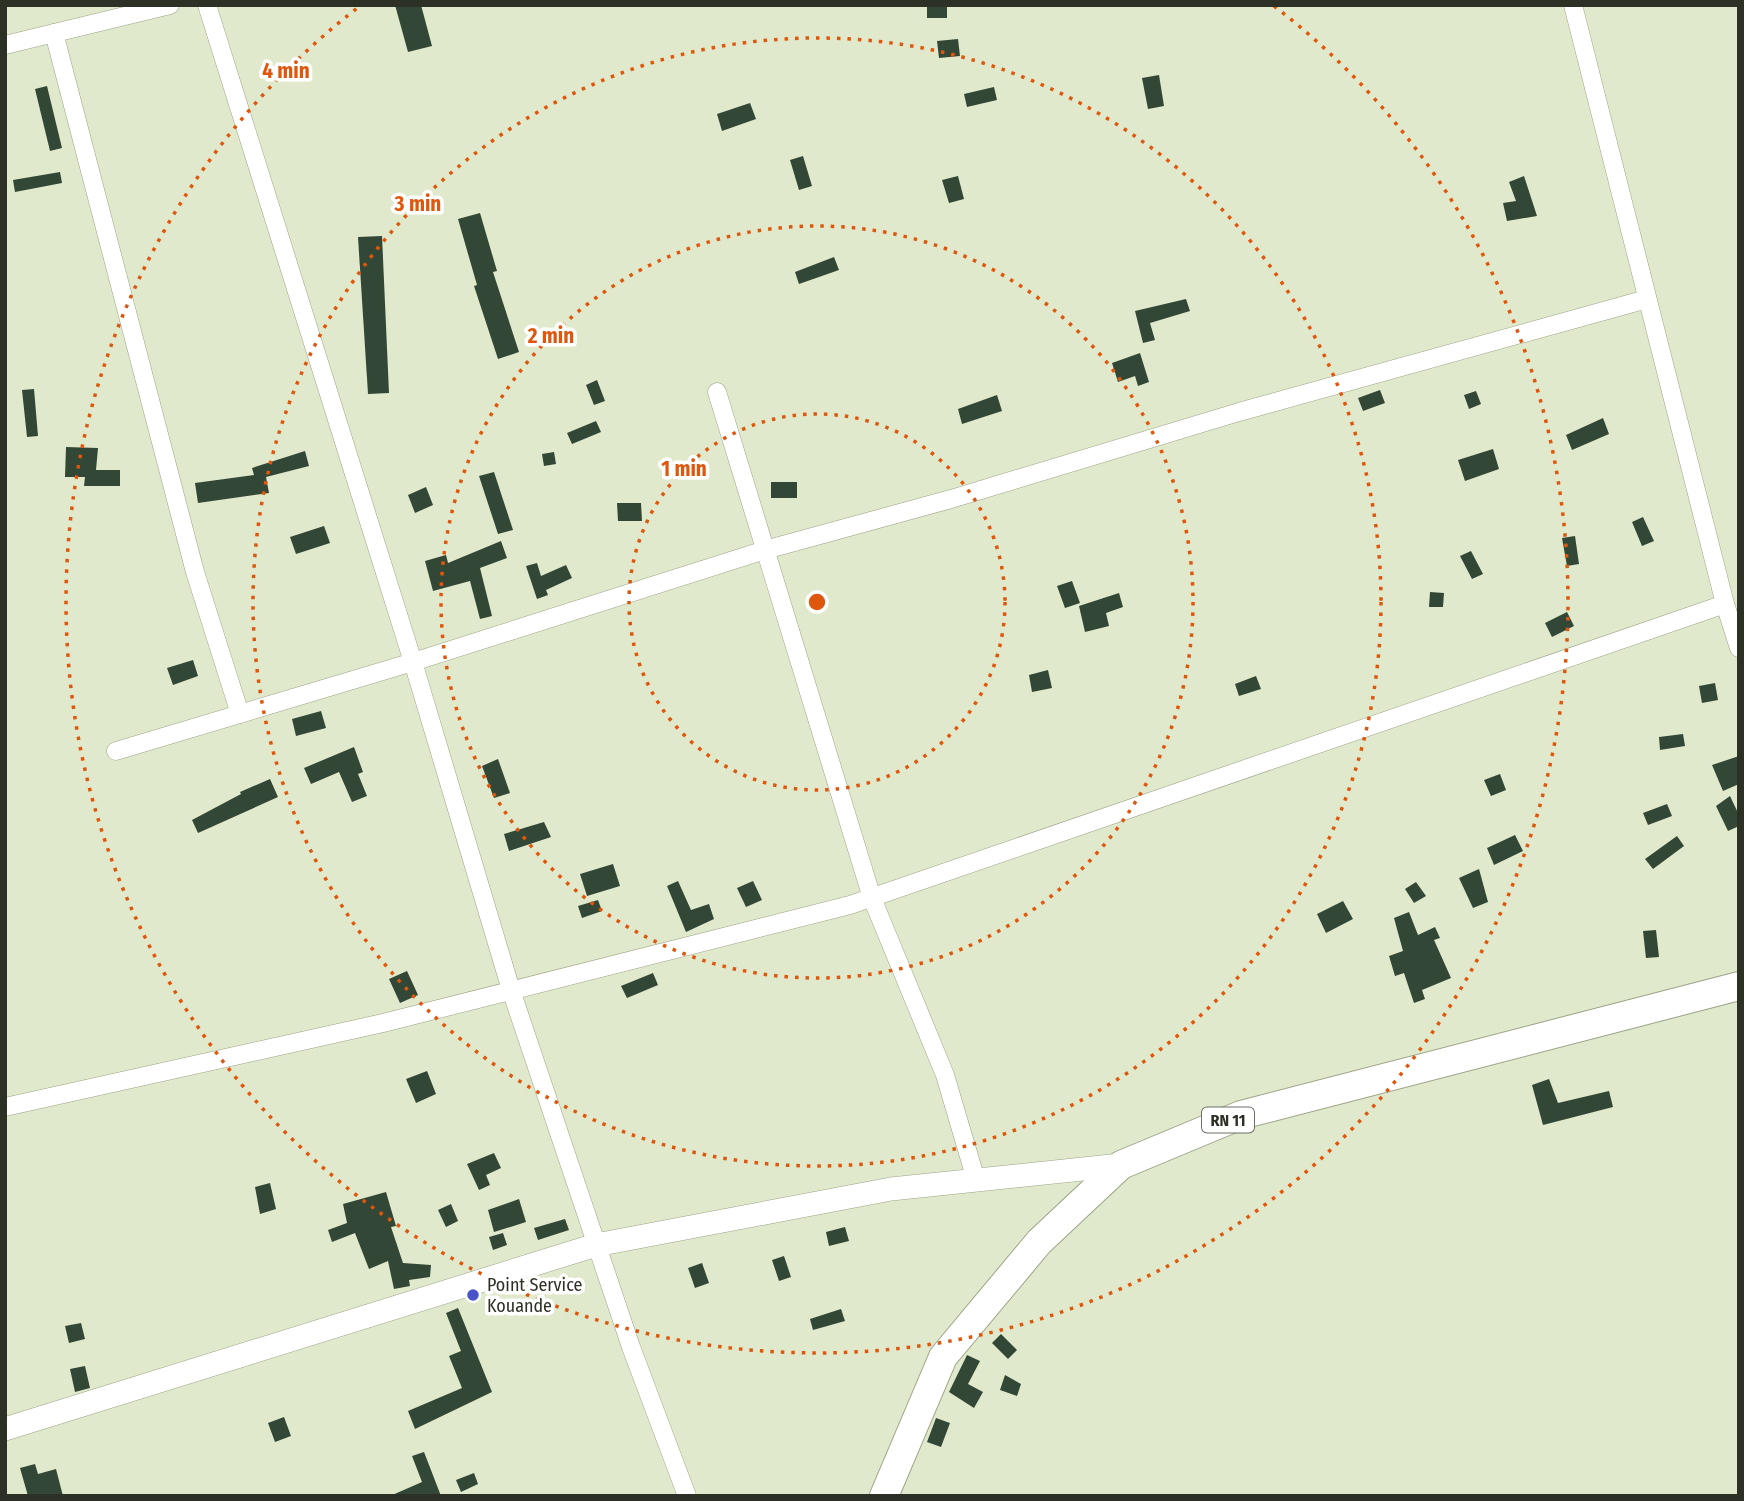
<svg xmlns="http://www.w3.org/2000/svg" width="1744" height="1501" viewBox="0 0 1744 1501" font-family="'Fira Sans Condensed',sans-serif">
<rect width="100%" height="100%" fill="#e1e9cc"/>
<g fill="#324736">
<polygon points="395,5 421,5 432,46 408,52"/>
<rect x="927" y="5" width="20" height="13"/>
<polygon points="958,39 960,56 939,58 937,41"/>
<polygon points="1159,75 1164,106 1148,109 1142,78"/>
<polygon points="47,86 62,148 50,151 35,89"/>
<polygon points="994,87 997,100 967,107 964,94"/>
<polygon points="750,103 756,119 722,131 717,114"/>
<polygon points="803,156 812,186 799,190 790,160"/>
<polygon points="60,172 62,183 15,192 13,180"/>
<polygon points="958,176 964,199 949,203 942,180"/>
<polygon points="1524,176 1537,216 1507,221 1503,203 1516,201 1509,182"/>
<polygon points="480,213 497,271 493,272 519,352 498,359 474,286 477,285 458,219"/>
<polygon points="382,236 389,393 368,394 358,237"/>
<polygon points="834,257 839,270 799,284 795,272"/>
<polygon points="1186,299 1190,311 1150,323 1155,340 1143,343 1135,311"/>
<polygon points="1140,353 1149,382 1138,386 1135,376 1118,382 1112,363"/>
<polygon points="597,380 605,401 594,405 586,385"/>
<polygon points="34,389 38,436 27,437 22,390"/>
<polygon points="1380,390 1385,403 1363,411 1358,398"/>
<polygon points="1476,391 1481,404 1469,409 1464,395"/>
<polygon points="997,395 1002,411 962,424 958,409"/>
<polygon points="1603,418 1609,434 1572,450 1566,435"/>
<polygon points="596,421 601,432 572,444 567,433"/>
<polygon points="66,447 98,448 96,470 120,470 120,486 84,486 85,477 65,477"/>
<polygon points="1493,449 1499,469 1465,481 1458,460"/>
<polygon points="305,451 309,466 266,477 269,493 198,503 195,483 254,475 252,468"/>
<polygon points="554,452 556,464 544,466 542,454"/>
<polygon points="494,472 513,530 498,534 479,476"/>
<rect x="771" y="482" width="26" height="16"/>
<polygon points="426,487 433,505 415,513 408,495"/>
<polygon points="617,503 641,503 642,521 618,521"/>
<polygon points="1643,517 1654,541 1642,546 1632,522"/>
<polygon points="324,526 330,543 296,554 290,537"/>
<polygon points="1575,536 1579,564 1567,566 1562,538"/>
<polygon points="501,541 507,558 480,568 492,616 480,619 470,581 433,591 425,561 446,555 448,563"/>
<polygon points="1471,551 1483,574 1472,579 1460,556"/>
<polygon points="537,563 541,576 566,565 572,578 546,590 548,595 537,599 526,566"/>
<polygon points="1072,581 1080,603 1065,608 1057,586"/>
<polygon points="1430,592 1444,593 1443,607 1429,607"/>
<polygon points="1119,593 1123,607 1106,613 1109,626 1085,632 1079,606"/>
<polygon points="1567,612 1574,626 1552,637 1545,623"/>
<polygon points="193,660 198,676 173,685 167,668"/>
<polygon points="1048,670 1052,688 1032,692 1029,675"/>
<polygon points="1256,676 1261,689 1239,696 1235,684"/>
<polygon points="1715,683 1718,700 1702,703 1699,686"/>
<polygon points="321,711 326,728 296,736 292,719"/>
<polygon points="1683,734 1685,746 1660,750 1659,737"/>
<polygon points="354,747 363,772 358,774 367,796 352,802 339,772 311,784 304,768"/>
<polygon points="1739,756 1739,784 1723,791 1712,765"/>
<polygon points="498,759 510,793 494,798 482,766"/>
<polygon points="1500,774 1506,790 1491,796 1484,780"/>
<polygon points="270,779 278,797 198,833 192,820 241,794 240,792"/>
<polygon points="1730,796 1739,815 1739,826 1728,831 1716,806"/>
<polygon points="1667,804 1672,816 1648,825 1643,813"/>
<polygon points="544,822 551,837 509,851 504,834"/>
<polygon points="1515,835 1523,851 1494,865 1487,848"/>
<polygon points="1677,836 1684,846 1653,869 1645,859"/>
<polygon points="613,864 620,886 587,896 580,874"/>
<polygon points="1479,869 1488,902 1473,908 1459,878"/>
<polygon points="678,881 691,910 709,904 714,919 686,932 667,886"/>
<polygon points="753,881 762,900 746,907 737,888"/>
<polygon points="1416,882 1426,896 1414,903 1405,889"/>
<polygon points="598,900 602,911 582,918 578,906"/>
<polygon points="1343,901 1353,919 1326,933 1317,914"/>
<polygon points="1409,912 1418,935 1435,927 1440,938 1434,940 1451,978 1422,990 1425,999 1414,1003 1404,973 1395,976 1389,956 1403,951 1394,918"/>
<polygon points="1656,930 1659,957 1646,958 1643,931"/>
<polygon points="407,971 418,995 400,1003 389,979"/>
<polygon points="653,973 658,985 627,998 621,986"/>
<polygon points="427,1071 436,1094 416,1103 406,1079"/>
<polygon points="1549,1079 1558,1103 1609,1091 1613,1107 1543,1125 1532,1085"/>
<polygon points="494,1153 501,1168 486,1175 490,1185 479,1190 467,1164"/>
<polygon points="270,1183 276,1209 260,1214 255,1187"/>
<polygon points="386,1192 396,1226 391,1227 403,1263 431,1265 430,1277 409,1280 410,1286 394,1289 388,1261 369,1269 355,1233 332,1242 328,1230 347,1223 343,1204"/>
<polygon points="519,1199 526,1222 494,1232 488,1210"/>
<polygon points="451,1204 458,1221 446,1227 438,1210"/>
<polygon points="565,1219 569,1230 538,1240 534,1228"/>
<polygon points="845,1227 849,1241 829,1246 826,1232"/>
<polygon points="503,1233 507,1245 493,1250 489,1237"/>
<polygon points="784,1256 791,1277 779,1281 772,1260"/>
<polygon points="702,1263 709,1283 695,1288 688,1268"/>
<polygon points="458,1308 492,1392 415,1429 408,1411 462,1388 449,1356 461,1351 446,1313"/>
<polygon points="841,1309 845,1321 813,1330 810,1319"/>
<polygon points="81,1323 85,1339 69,1343 65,1326"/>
<polygon points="1001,1334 1017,1350 1008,1359 992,1343"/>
<polygon points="967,1355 980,1361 968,1384 983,1392 974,1408 949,1392"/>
<polygon points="85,1366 90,1388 75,1392 70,1369"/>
<polygon points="1005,1375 1021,1384 1017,1396 1000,1390"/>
<polygon points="284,1417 291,1436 275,1442 268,1423"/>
<polygon points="936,1418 950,1423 941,1447 927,1442"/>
<polygon points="424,1452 441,1496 390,1496 422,1482 412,1456"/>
<polygon points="35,1464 38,1474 56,1469 63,1496 28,1496 20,1468"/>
<polygon points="474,1473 478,1484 461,1492 456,1480"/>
</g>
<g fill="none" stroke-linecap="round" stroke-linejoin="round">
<g stroke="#9ca387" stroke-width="19">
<g id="minor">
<polyline points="207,5 413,662 511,990 631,1347 687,1496"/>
<polyline points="1573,5 1725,604 1739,648"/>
<polyline points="54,33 195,572 240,714"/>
<polyline points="5,45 170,5"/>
<polyline points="717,392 872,898 945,1075 976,1180"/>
<polyline points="116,751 413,662 765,550 951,499 1239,412 1647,299"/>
<polyline points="5,1107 383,1023 850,905 1725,604"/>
</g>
</g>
<g stroke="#9ca387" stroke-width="24">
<polyline id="tertiary" points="5,1429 596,1245 891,1189 1121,1165"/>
</g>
<g stroke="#9ca387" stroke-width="30">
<polyline id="primary" points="884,1496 943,1357 1039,1242 1121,1165 1241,1115 1739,986"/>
</g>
<use href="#minor" stroke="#fff" stroke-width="18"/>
<use href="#tertiary" stroke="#fff" stroke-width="23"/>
<use href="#primary" stroke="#fff" stroke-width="28"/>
</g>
<g fill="none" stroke="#df570d" stroke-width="3.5" stroke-dasharray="3.5 7">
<circle cx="817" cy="602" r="188"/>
<circle cx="817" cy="602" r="376"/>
<circle cx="817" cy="602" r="564"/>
<path d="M1274 6A751 751 0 1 1 360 6"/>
</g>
<circle fill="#4954c9" stroke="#fff" stroke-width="2.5" cx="473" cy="1295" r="7"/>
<g text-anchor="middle" stroke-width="7" stroke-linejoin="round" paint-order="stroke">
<rect fill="#fff" stroke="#6c6e66" stroke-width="2" x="1202" y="1107.5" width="52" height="25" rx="5"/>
<g font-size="16" font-weight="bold" fill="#2d3025">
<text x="1228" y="1126">RN 11</text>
</g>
<g font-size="18" fill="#2d3025" stroke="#fff" text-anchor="start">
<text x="487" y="1291">Point Service<tspan x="487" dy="21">Kouande</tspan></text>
</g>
</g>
<circle cx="817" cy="602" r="10" fill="#df570d" stroke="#fff" stroke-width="3.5"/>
<g font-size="21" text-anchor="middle" font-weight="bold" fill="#df570d" stroke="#fff" stroke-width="7" stroke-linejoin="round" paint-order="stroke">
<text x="286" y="78">4 min</text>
<text x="418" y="211">3 min</text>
<text x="551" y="343">2 min</text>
<text x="684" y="476">1 min</text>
</g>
<rect width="1744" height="1501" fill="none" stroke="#2d3025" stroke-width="14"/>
</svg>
